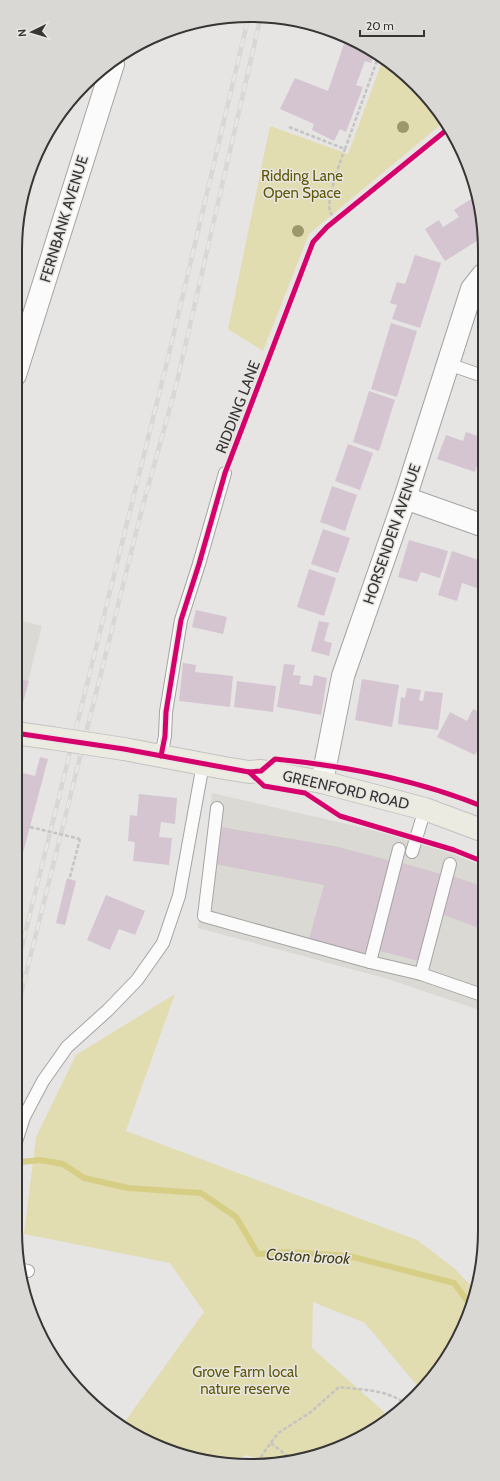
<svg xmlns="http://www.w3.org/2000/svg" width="500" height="1481" viewBox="0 0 500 1481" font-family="Cabin,sans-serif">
<rect width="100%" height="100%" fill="#e6e5e4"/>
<g fill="#dbd9d3">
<polygon points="15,619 42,626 20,713 15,712"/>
<polygon points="212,793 421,841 484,866 485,1012 388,979 198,928"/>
</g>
<g fill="#e2dcb1">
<polygon points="383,59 427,95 444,122 309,234 263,351 228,329 270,126 348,154"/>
<polygon points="175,994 126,1131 417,1240 454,1268 477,1292 445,1362 419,1388 365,1323 313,1302 312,1348 390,1417 381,1426 311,1458 265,1461 245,1455 231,1463 220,1464 146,1442 123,1424 204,1312 170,1263 24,1234 36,1137 76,1055"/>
</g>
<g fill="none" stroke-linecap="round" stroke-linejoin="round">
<polyline stroke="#d7ce86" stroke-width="6" points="21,1162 40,1160 63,1164 84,1178 128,1188 201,1193 236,1217 258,1254 288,1252 349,1256 454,1283 471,1306"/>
</g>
<g fill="#d4c5d1">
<polygon points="325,29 340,35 340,36 325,32"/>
<polygon points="346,38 368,47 375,52 371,63 365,61 356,85 363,87 346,132 340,129 334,141 312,130 314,124 280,109 295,78 328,91"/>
<polygon points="471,199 483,219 483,237 445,261 425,229 439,220 443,227 459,217 454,210"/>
<polygon points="415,255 441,263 420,328 392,319 397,305 390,303 397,282 405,284"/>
<polygon points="391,323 417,331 397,397 371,389"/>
<polygon points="369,391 395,400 379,451 353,442"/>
<polygon points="466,432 483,438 483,446 475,472 437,459 446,435 463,441"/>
<polygon points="348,444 373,453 360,490 335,481"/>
<polygon points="483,460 484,480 477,478"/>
<polygon points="332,486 357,495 345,531 320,522"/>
<polygon points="323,529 350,538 338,573 311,564"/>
<polygon points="409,540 448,551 440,578 421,572 417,582 398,577"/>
<polygon points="452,551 484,562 484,583 482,590 462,583 457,601 438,595"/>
<polygon points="309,569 336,578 324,616 297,607"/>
<polygon points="196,610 227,617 223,634 192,627"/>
<polygon points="319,621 329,623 324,641 332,643 329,656 311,651"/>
<polygon points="183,663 196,665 195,672 233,676 230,707 179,701"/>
<polygon points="284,664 295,665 293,675 301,676 299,684 312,686 314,675 327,678 321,715 277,707"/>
<polygon points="15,678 29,681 20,713 15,712"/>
<polygon points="362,679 399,685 392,727 355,720"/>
<polygon points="237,681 276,686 273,712 234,707"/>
<polygon points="407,688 421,690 419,700 421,701 423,701 425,691 443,693 438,730 398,724 401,697 405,698"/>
<polygon points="473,709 484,714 484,736 475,755 437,737 450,712 467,721"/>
<polygon points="484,743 484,758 478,755"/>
<polygon points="40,757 48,759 15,883 15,771 35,776"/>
<polygon points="139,794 177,798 175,824 161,822 159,837 172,838 169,865 133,861 135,842 128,841 130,815 137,816"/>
<polygon points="221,827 334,846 392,861 367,955 309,939 324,885 215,864"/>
<polygon points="399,862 441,874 418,961 376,950"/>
<polygon points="450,875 484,887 484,930 441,914"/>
<polygon points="67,878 76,881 65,925 56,923"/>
<polygon points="106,895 145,911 135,935 119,929 110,950 87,940"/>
</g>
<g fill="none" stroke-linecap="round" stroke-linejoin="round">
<g stroke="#a4a4a3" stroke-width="14">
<g id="service">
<polyline points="448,364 483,376"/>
<polyline points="161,756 165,736 166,712 181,620 199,564 225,473"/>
<polyline points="217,808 204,916 370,962 421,974 485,996"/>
<polyline points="412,852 425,809"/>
<polyline points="370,962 399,849"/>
<polyline points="421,974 450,864"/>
<polyline points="15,1145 24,1117 43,1081 67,1047 108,1010 137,980 163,943 179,896 203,764"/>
<polyline points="23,1270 28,1271"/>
</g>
</g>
<g stroke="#a4a4a3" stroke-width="24">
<g id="minor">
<polyline points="15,375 113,64"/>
<polyline points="405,498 484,526"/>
<polyline points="322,782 343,676 405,498 472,289 483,275"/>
</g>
</g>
<g stroke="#c3c2c2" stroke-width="24">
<g id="primary">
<polyline points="15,733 51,738"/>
<polyline points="124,749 224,768 249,772 261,771 322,782 425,809 484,831"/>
</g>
</g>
<g stroke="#c5c4c4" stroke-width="2.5" stroke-dasharray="4 2" stroke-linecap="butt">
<polyline points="289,127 345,149 379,55"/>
<path d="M336 220C334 218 331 214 330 212 326 201 340 161 345 149"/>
<polyline points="70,877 80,839"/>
<polyline points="271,1443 291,1459"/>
<path d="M257 1462 278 1433 311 1412 339 1387C361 1390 386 1389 404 1403"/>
</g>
<use href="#service" stroke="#fbfbfb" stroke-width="12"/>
<use href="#minor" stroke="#fbfbfb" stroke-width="22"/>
<use href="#primary" stroke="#ecebe1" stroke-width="22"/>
<g stroke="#d8d7d6" stroke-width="4.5">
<g id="rail">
<polyline points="15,974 168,358 248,19"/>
<polyline points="15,1018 142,509 176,386 260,20"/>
</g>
</g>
<use href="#rail" stroke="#e7e6e3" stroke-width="3" stroke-dasharray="9" stroke-linecap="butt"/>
<g stroke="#c3c2c2" stroke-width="24" stroke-linecap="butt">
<polyline id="primary-bridge" points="51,738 124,749"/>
</g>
<polyline stroke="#c5c4c4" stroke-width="2.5" stroke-dasharray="4 2" stroke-linecap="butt" points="30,827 80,839"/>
<use href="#primary-bridge" stroke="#ecebe1" stroke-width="22"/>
<g stroke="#e7e6e3" stroke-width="8">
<g id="cycleway">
<path d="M15 733 124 749 249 772 261 771 275 759C347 766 418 780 484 807"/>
<polyline points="161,756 165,736 166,712 181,620 199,564 225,473 313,242 327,227 449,128"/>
<polyline points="249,772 264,786 305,793 340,816 454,850 484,862"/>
</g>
</g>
<use href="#cycleway" stroke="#d6006c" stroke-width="5"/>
</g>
<g fill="#9d986b">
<circle cx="403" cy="127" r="6"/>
<circle cx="298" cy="231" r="6"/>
</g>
<g text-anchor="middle" stroke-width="3" stroke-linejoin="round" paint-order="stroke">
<g font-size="15" fill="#615908" stroke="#e7e6e3">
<text x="302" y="181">Ridding Lane<tspan x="302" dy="17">Open Space</tspan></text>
<text x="245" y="1377">Grove Farm local<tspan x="245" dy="17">nature reserve</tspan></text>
</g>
<g font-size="15" fill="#373635" stroke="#e7e6e3">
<text transform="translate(64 219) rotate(-73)" y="5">FERNBANK AVENUE</text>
<text transform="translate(238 407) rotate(-69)" y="5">RIDDING LANE</text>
<text transform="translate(392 534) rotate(-71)" y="5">HORSENDEN AVENUE</text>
<text transform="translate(346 790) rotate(13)" y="5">GREENFORD ROAD</text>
</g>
<g font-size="16" font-style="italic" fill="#443f14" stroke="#e7e6e3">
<text transform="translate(308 1256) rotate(3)" y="6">Coston brook</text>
</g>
</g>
<path d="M0 0H500V1481H0ZM250 22H250A228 228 0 0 1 478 250V1231A228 228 0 0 1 250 1459H250A228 228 0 0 1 22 1231V250A228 228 0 0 1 250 22Z" fill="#d9d8d5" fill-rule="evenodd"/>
<path fill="none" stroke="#373635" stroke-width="2" d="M250 22H250A228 228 0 0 1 478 250V1231A228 228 0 0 1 250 1459H250A228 228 0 0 1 22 1231V250A228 228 0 0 1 250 22Z"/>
<g transform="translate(32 32) rotate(265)" stroke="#e7e6e3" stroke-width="3" paint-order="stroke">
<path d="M0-3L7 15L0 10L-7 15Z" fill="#373635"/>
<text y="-6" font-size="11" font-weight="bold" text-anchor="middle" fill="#373635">N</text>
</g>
<path d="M360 30v6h64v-6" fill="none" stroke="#373635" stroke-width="2"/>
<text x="366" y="30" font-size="12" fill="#373635" stroke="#e7e6e3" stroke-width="3" paint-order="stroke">20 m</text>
</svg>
